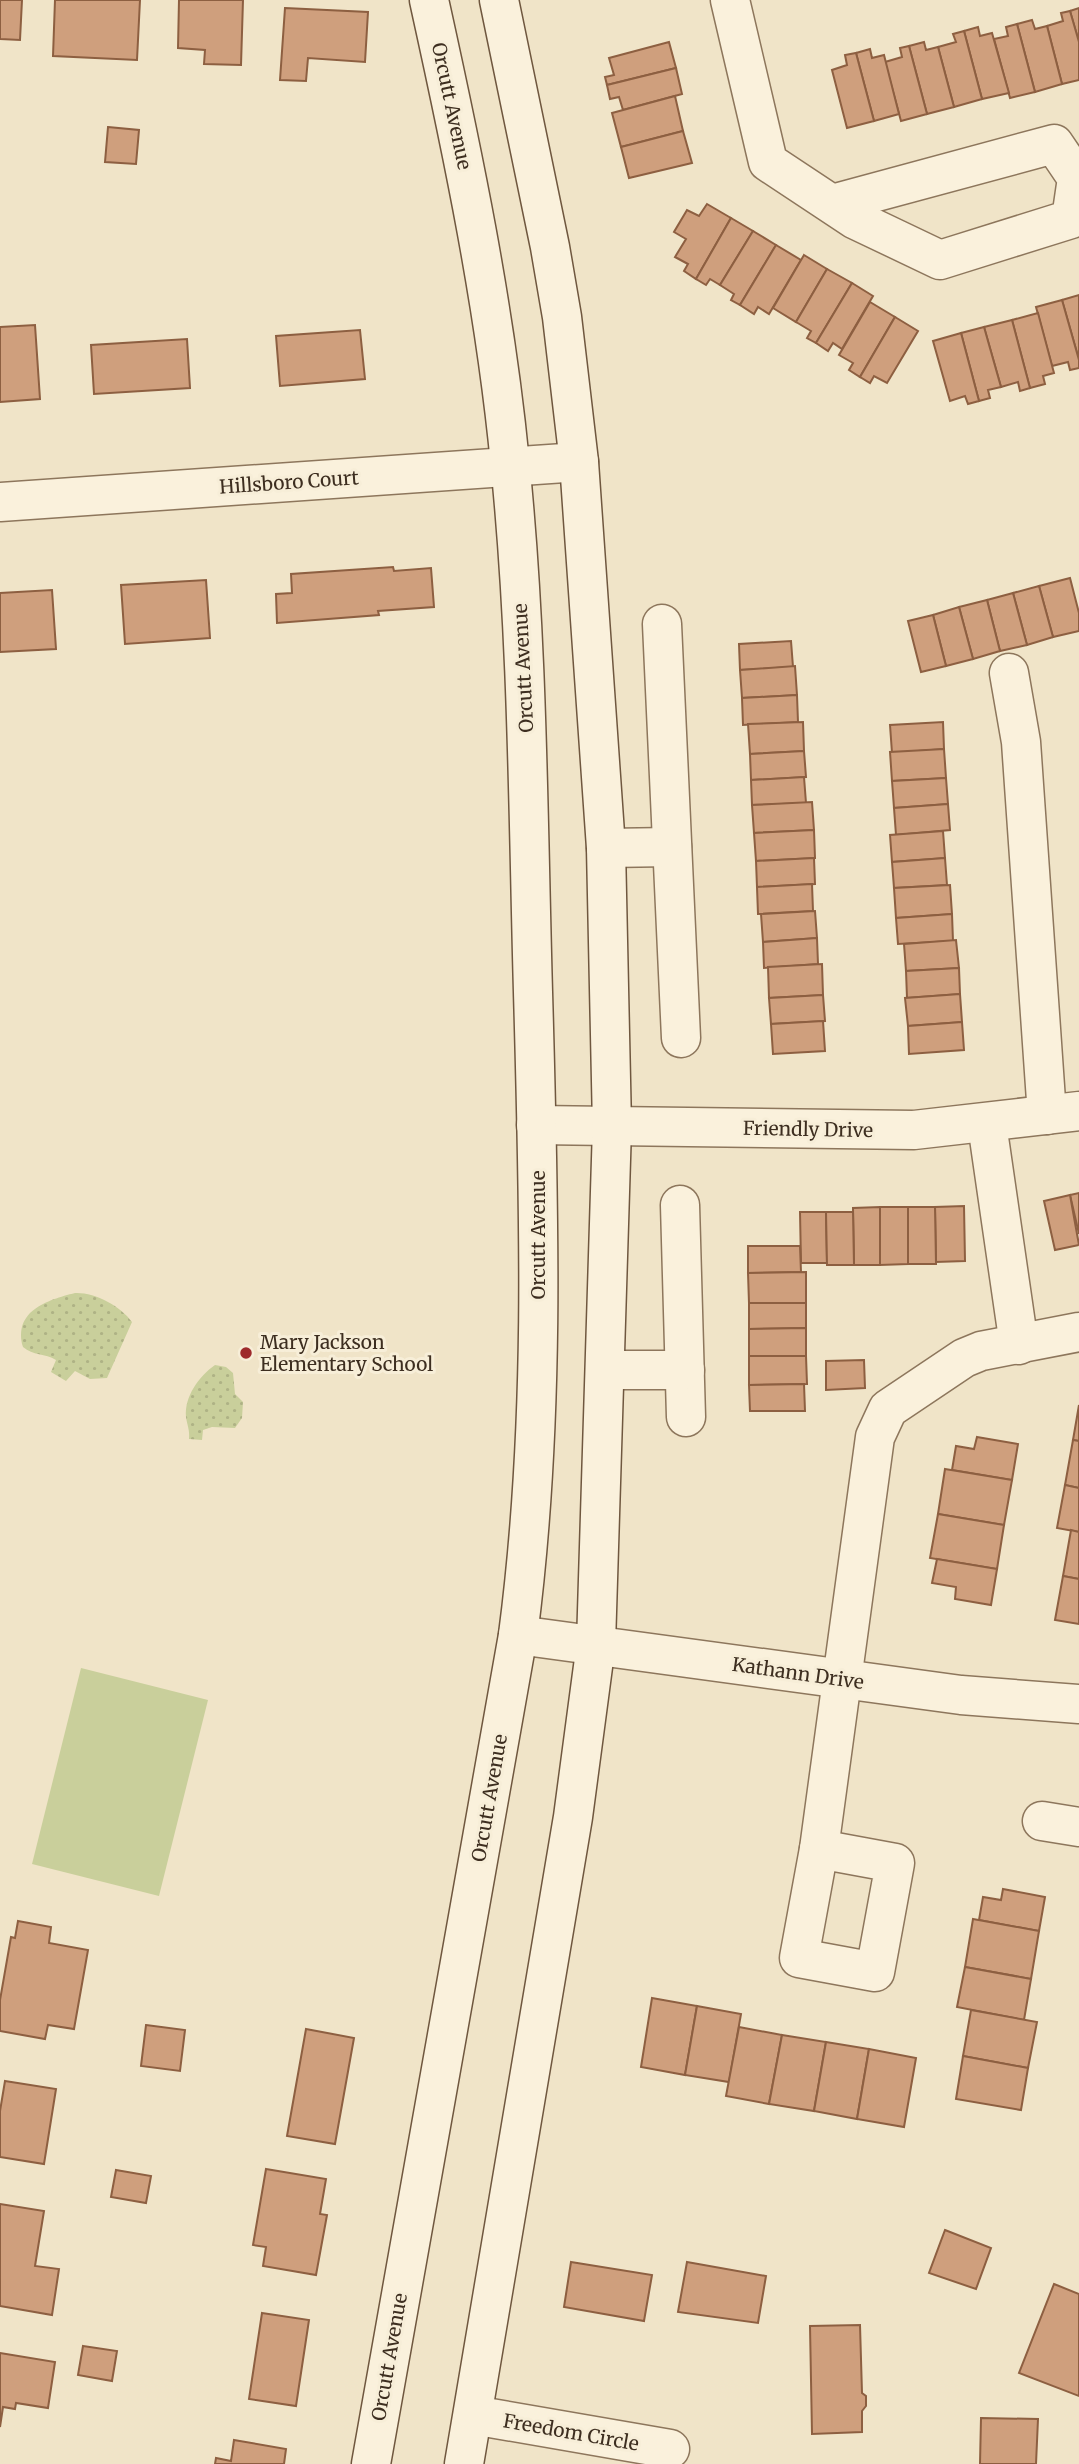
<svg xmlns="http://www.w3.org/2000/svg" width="1079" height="2464" viewBox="0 0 1079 2464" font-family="Merriweather,serif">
<defs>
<pattern id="park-dots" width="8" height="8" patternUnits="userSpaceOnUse" patternTransform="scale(1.75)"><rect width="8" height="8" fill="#c9cf9b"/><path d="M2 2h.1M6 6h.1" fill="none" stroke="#aeb285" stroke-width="1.8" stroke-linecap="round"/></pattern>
</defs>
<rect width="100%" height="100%" fill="#f0e4c8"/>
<polygon fill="#c9cf9b" points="81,1668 208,1700 159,1896 32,1864"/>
<g fill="url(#park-dots)">
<path d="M75 1293C94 1292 121 1306 132 1322L107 1378 90 1379 75 1371 66 1381 51 1372 56 1360C45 1353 33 1356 23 1347 13 1311 47 1300 75 1293Z"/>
<path d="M215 1365 226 1367 233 1373 235 1394 243 1402 242 1418 235 1428 212 1427 203 1430 202 1440 189 1439C190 1430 187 1425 186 1417 184 1397 199 1376 215 1365Z"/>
</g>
<g fill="#cf9f7d" stroke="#8d5f41" stroke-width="2">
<polygon points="0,0 22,0 20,40 0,39"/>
<polygon points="55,0 140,0 137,60 53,56"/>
<polygon points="179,0 243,0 241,65 204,64 205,50 178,48"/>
<polygon points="285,8 368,12 365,62 308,58 306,81 280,80"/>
<polygon points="1079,8 1079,42 1070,11"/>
<polygon points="1070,11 1079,42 1079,80 1062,84 1047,26 1063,21 1061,13"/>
<polygon points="1032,20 1035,29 1047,26 1062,84 1035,92 1017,24"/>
<polygon points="1017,24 1035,92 1010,98 994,39 1008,36 1006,27"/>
<polygon points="978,27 980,36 992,33 1009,93 982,99 964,31"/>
<polygon points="964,31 982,99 954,107 938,47 956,42 953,34"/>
<polygon points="669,42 676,68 607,85 605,77 614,75 609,58"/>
<polygon points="924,42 926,50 938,47 954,107 927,114 909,46"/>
<polygon points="909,46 927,114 901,121 885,62 902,57 900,48"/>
<polygon points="870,49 872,58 884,55 899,114 874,121 856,53"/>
<polygon points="856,53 874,121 847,128 832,70 847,65 845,55"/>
<polygon points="676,68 682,94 623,110 619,97 610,99 607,85"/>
<polygon points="675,96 683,131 621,147 612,113"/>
<polygon points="108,127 139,130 136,164 105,162"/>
<polygon points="683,131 692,163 629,178 621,147"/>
<polygon points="707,204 731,218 696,279 684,271 688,264 675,257 686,239 674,232 687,210 699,216"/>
<polygon points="731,218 753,231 720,285 710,279 706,285 696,279"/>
<polygon points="753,231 776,245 740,305 731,300 734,294 720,285"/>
<polygon points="776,245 801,260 769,314 758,307 754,314 740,305"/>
<polygon points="804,255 827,269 796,322 773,308"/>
<polygon points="827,269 852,283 816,343 807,338 811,331 796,322"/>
<polygon points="852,283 873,296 842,349 833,343 828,351 816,343"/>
<polygon points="1079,295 1079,360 1062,300"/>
<polygon points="1062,300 1079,360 1079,368 1070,370 1068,362 1052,366 1036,307"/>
<polygon points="870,302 895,317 860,377 849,370 853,363 839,355"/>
<polygon points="1038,313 1054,373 1043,376 1045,384 1030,388 1012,320"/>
<polygon points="895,317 918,331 887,383 874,376 870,383 860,377"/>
<polygon points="1012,320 1030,388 1020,391 1018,382 1001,387 984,327"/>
<polygon points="35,325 40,399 0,402 0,327"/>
<polygon points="984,327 1001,387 988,390 990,398 979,401 961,333"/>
<polygon points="360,330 365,379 280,386 276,336"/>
<polygon points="961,333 979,401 968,404 965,396 950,401 933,341"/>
<polygon points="187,339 190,388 94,394 91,345"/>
<polygon points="393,567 394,571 431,568 434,607 378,611 379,615 277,623 276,594 292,593 291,574"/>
<polygon points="1070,578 1079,613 1079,631 1053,637 1039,586"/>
<polygon points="206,580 210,638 125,644 121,585"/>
<polygon points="1039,586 1053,637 1027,645 1013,593"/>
<polygon points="52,590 56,649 0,652 0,593"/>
<polygon points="1013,593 1027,645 1000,651 987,600"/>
<polygon points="987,600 1000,651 973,659 959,607"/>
<polygon points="959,607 973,659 946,666 933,615"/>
<polygon points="933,615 946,666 921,672 908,621"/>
<polygon points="791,641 793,667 740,670 739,644"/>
<polygon points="795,666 797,695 742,698 740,670"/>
<polygon points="797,695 798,722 743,725 742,698"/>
<polygon points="803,722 804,751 750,754 748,724"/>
<polygon points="943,722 944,749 892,753 890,725"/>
<polygon points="944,749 946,778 892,781 890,752"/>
<polygon points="804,751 806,777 751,780 750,754"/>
<polygon points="804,777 806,803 752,805 751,780"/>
<polygon points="946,778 948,804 894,808 892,781"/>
<polygon points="812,802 814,830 754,833 752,805"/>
<polygon points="948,804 950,830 896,835 894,808"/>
<polygon points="814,830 815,858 756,861 754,833"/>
<polygon points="943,831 945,858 892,862 890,835"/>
<polygon points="814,858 815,884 757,887 756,861"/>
<polygon points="945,858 947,885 894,888 892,862"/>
<polygon points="812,884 813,911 758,914 757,887"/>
<polygon points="950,885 952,914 896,918 894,888"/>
<polygon points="815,911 817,938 763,942 761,914"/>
<polygon points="952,914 953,941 898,944 896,918"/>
<polygon points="817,938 818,964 764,968 763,942"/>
<polygon points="956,940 959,968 906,971 904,944"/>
<polygon points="822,964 823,995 769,998 768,967"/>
<polygon points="959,968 960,994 907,998 906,971"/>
<polygon points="960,994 962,1022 908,1026 905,998"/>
<polygon points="823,995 825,1021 771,1024 769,998"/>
<polygon points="823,1021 825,1051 773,1054 771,1024"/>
<polygon points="962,1022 964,1050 909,1054 908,1026"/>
<polygon points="1079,1193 1079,1234 1070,1195"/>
<polygon points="1070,1195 1079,1245 1055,1250 1044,1201"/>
<polygon points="964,1206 965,1261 936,1262 935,1207"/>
<polygon points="880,1207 880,1265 854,1265 853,1208"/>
<polygon points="880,1207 908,1207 908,1264 880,1265"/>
<polygon points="908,1207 935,1207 936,1264 908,1264"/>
<polygon points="800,1212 826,1212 827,1263 801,1263"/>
<polygon points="826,1212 853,1212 854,1265 827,1265"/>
<polygon points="748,1246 800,1246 801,1272 748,1273"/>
<polygon points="806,1272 806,1303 749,1303 748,1273"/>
<polygon points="749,1303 806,1303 806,1328 749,1329"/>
<polygon points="806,1328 806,1356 749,1356 749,1329"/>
<polygon points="749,1356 806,1356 807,1384 749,1385"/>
<polygon points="864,1360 865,1388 826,1390 826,1361"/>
<polygon points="804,1384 805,1411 750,1411 749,1385"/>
<polygon points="1079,1405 1079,1441 1073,1440"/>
<polygon points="977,1437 1018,1444 1012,1480 952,1470 956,1446 974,1449"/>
<polygon points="1073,1440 1079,1441 1079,1488 1065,1485"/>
<polygon points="945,1469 1012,1480 1004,1525 938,1514"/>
<polygon points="1065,1485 1079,1488 1079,1532 1057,1528"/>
<polygon points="938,1514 1004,1525 997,1569 930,1558"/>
<polygon points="1071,1530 1079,1532 1079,1579 1063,1576"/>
<polygon points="937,1559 997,1569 991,1605 955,1599 956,1587 932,1583"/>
<polygon points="1063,1576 1079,1579 1079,1624 1055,1620"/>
<polygon points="1003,1889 1045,1897 1039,1931 979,1920 983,1897 1001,1900"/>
<polygon points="973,1919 1039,1931 1031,1979 965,1967"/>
<polygon points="18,1921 51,1927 49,1943 88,1950 74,2029 48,2025 45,2039 0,2031 0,2000 11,1937 15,1938"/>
<polygon points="965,1967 1031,1979 1024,2020 957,2007"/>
<polygon points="652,1998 697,2006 685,2075 641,2067"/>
<polygon points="697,2006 741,2014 729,2082 685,2075"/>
<polygon points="971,2010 1037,2022 1028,2068 963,2056"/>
<polygon points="146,2025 185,2030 180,2071 141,2066"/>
<polygon points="739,2027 782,2035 769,2104 726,2096"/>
<polygon points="306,2029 354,2038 335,2144 287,2136"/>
<polygon points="782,2035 826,2042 814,2111 769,2104"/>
<polygon points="826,2042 869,2049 857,2119 814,2111"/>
<polygon points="869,2049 916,2058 904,2127 857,2119"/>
<polygon points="963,2056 1028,2068 1021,2110 956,2099"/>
<polygon points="5,2081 56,2089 44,2164 0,2157 0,2111"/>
<polygon points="266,2169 326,2179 320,2214 327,2215 316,2275 263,2266 266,2247 253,2245"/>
<polygon points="116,2170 151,2176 146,2203 111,2197"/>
<polygon points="0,2204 44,2211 35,2266 59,2269 52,2315 0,2306"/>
<polygon points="945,2230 991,2248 976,2289 929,2273"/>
<polygon points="571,2262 652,2275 644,2321 564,2307"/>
<polygon points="687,2262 766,2276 758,2323 678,2312"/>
<polygon points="1054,2284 1079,2294 1079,2396 1019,2373"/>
<polygon points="262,2313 309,2320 296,2406 249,2399"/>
<polygon points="860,2325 862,2393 866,2396 866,2406 862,2411 862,2432 812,2434 810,2326"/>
<polygon points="83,2346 117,2351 112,2381 78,2375"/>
<polygon points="0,2353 55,2362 48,2408 16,2403 15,2409 3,2407 0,2427"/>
<polygon points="981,2418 1038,2419 1036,2464 980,2464"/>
<polygon points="234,2440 286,2449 284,2464 215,2464 216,2458 231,2461"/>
</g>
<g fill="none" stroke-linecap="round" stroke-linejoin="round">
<g stroke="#8d765c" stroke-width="41">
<g id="minor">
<polyline points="730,0 768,162 854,219 940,260 1071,219 1077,178 1054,144 832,204"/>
<polyline points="0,502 579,462"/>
<polyline points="662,624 681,1038"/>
<polyline points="1009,673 1021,742 1047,1115"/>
<polyline points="606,848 672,847"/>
<polyline points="987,1124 1019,1345"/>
<polyline points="536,1125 914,1130 1079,1111"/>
<polyline points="680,1205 686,1417"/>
<polyline points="607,1370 685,1370"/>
<polyline points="518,1635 961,1695 1079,1704"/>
<polyline points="1042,1821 1079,1827"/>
<polyline points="819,1849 875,1437 888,1409 964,1358 981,1351 1079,1332"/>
<polygon points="819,1849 895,1863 875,1972 799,1958"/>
<polyline points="473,2415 670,2449"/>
</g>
</g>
<g stroke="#6f573f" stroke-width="41">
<g id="secondary">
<path d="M371 2464 518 1635C546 1422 539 1206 533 992 528 816 528 639 510 463 495 307 463 154 429 0"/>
<polyline points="464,2464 573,1817 596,1644 612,1127 606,848 579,462 562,317 550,247 499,0"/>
</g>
</g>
<use href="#minor" stroke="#faf1dc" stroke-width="38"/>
<use href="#secondary" stroke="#faf1dc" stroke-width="38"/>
</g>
<circle fill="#9e2a2b" stroke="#f7eed8" stroke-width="2.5" cx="246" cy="1353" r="7"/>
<g text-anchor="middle" stroke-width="6" stroke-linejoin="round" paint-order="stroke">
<g font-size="19" fill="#3d2e20" stroke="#f7eed8">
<text transform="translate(452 106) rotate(78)" y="7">Orcutt Avenue</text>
<text transform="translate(289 482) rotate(-4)" y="7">Hillsboro Court</text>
<text transform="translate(523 668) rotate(-93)" y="7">Orcutt Avenue</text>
<text transform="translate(808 1129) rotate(1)" y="7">Friendly Drive</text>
<text transform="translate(538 1235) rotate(-90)" y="7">Orcutt Avenue</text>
<text transform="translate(798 1673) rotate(8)" y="7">Kathann Drive</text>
<text transform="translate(489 1798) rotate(-80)" y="7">Orcutt Avenue</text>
<text transform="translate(389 2357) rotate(-80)" y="7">Orcutt Avenue</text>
<text transform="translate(571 2432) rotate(10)" y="7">Freedom Circle</text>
</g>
<g font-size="19" fill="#3d2e20" stroke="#f7eed8" text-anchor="start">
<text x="260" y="1349">Mary Jackson<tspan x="260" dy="22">Elementary School</tspan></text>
</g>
</g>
</svg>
